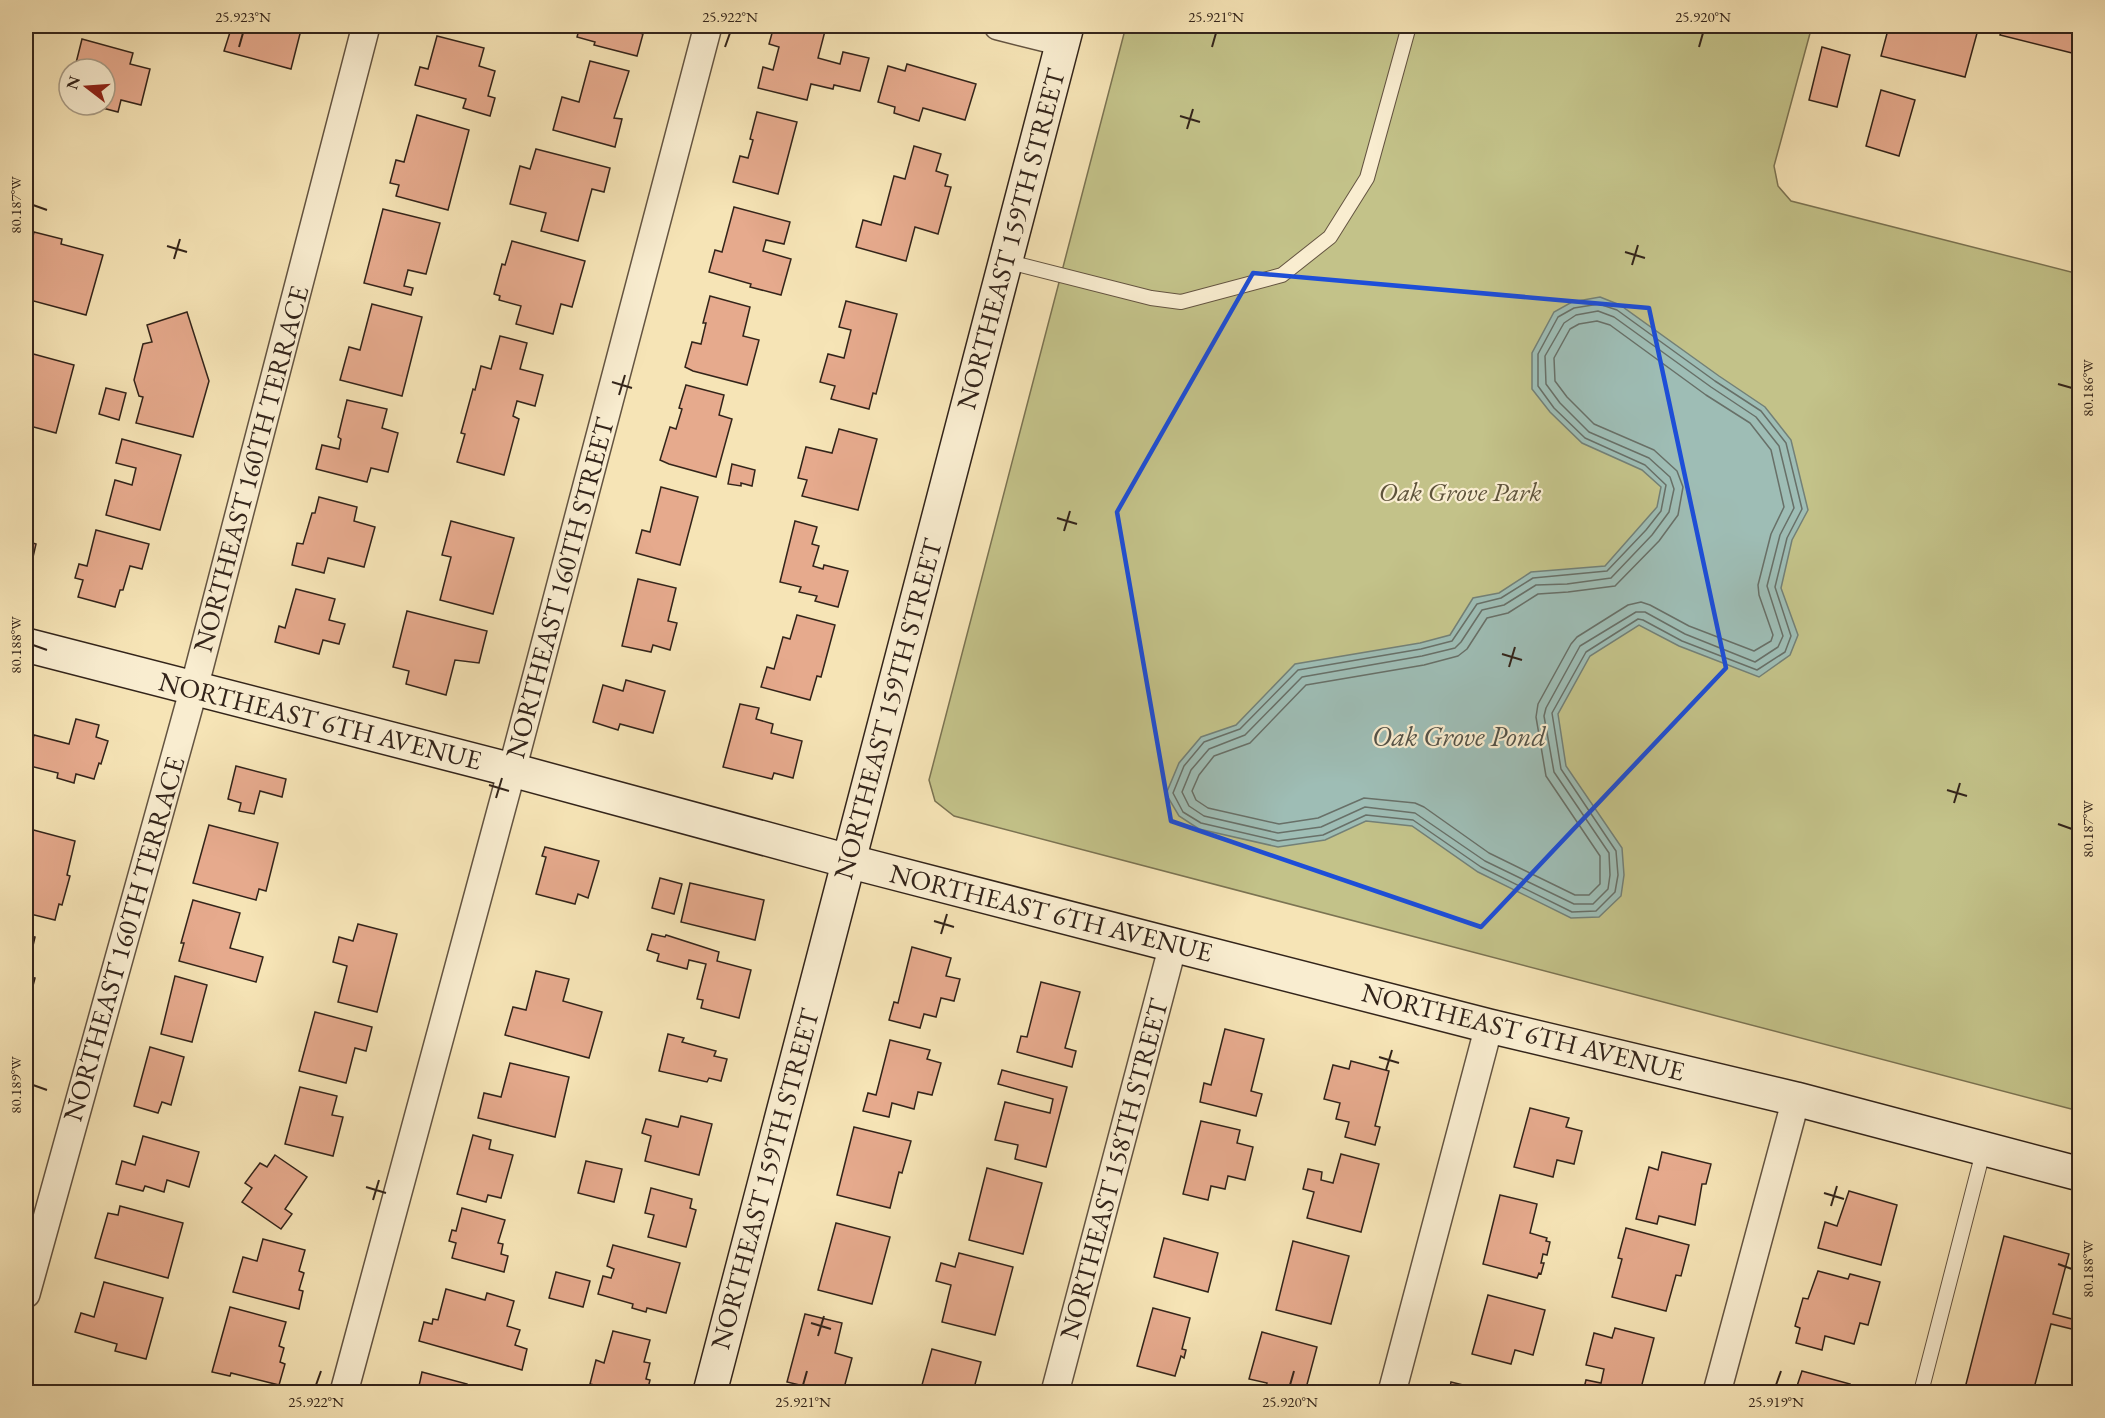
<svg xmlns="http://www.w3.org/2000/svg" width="2105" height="1418" viewBox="0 0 2105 1418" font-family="'EB Garamond',serif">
<rect width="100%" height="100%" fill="#f6e4b6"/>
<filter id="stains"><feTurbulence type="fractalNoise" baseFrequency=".00333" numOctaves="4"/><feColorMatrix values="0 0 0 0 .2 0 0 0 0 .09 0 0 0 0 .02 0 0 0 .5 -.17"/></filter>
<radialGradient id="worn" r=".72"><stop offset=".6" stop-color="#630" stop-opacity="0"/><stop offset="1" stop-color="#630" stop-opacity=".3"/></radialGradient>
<polygon fill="#c3c289" stroke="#7b7352" stroke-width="1.5" points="1126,26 1812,26 1774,166 1778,186 1791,201 2079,274 2079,1111 954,816 935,801 929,780"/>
<polygon fill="#9ebdb5" stroke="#738077" stroke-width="1.5" points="1600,297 1620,305 1719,376 1765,407 1791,440 1808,510 1792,540 1781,588 1798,635 1790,655 1759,677 1679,646 1639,625 1590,656 1558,714 1566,766 1622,848 1624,875 1621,896 1599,917 1571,918 1478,872 1412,826 1366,821 1325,840 1278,847 1199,829 1179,816 1166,794 1179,763 1201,737 1236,725 1295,664 1420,643 1450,635 1473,598 1499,593 1531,572 1605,566 1657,507 1661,487 1642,470 1582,443 1550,412 1532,389 1532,353 1554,312 1572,302"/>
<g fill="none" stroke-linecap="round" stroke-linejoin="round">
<g stroke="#687068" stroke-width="1.5">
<polygon points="1599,304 1617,310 1715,381 1761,411 1786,443 1802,509 1787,538 1775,587 1791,636 1785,652 1757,670 1682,641 1643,620 1638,619 1586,652 1552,713 1561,769 1616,851 1618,875 1615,892 1596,911 1572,912 1481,867 1413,820 1366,815 1323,835 1278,841 1201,823 1183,812 1173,793 1184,766 1204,742 1240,729 1298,670 1421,649 1452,641 1477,604 1501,598 1533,578 1607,571 1646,530 1661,511 1666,485 1645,465 1585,438 1554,408 1538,386 1538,354 1558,317 1574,308"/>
<polygon points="1598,311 1614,317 1711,387 1756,417 1779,446 1794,508 1780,535 1767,586 1783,636 1778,647 1755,662 1685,634 1645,612 1636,612 1580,646 1546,708 1544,716 1554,772 1609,853 1610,875 1608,889 1593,904 1574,904 1485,861 1415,813 1365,807 1321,827 1278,833 1204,816 1189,806 1182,792 1191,770 1209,749 1245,735 1302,677 1422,656 1455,648 1461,642 1482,610 1504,605 1536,585 1567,584 1611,578 1652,535 1669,512 1674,489 1670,477 1649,458 1589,432 1560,403 1546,384 1545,356 1564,323 1576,315"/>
<polygon points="1597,321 1610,325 1706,395 1750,423 1771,450 1784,507 1771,534 1758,585 1759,595 1773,635 1771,641 1754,651 1689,626 1650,605 1641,602 1628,605 1577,637 1571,644 1538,704 1536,717 1546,776 1600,856 1600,884 1589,895 1575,895 1489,853 1424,807 1415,803 1364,798 1318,818 1279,824 1208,808 1196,800 1192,791 1199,775 1214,756 1250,743 1306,685 1424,665 1458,656 1467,649 1487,618 1508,613 1538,594 1568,592 1615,586 1659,541 1678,515 1683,487 1677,471 1654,450 1594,424 1567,397 1555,381 1554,358 1570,329 1579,324"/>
</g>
</g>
<g fill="#e6aa8d" stroke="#33241a" stroke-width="1.5">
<polygon points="232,26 302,26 291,69 224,51"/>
<polygon points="580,26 639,26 637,32 643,34 637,56 594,45 595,42 577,37"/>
<polygon points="774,26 802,26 825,31 818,58 840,64 843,52 869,58 860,91 834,85 833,89 811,84 807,100 758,88 763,67 773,70 779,47 769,44"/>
<polygon points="1889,26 1979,26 1965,77 1881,56"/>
<polygon points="2003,26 2080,26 2080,55 2000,35"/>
<polygon points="437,36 484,48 479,66 495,71 488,96 495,98 490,116 463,108 466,99 415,85 420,67 428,69"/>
<polygon points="82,39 133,53 130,64 150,69 141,105 121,100 118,112 91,105 105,105 105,69 87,69 88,66 76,63"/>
<polygon points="1822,47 1850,55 1837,107 1809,100"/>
<polygon points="590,61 629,71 614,118 622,119 615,147 553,130 562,97 579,102"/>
<polygon points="907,64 976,84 965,120 923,108 919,121 894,113 895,107 878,102 888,66 905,71"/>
<polygon points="1881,90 1915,100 1899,156 1866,146"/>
<polygon points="757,112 797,122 778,194 733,182 740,156 748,158 753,140 750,139"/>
<polygon points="417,115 469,130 448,210 396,196 399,185 390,183 396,160 404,162"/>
<polygon points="914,146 941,154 936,171 948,175 945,186 951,187 938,234 915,227 906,261 856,247 863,220 881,225 894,176 905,179"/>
<polygon points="536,149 610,168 604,192 592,189 578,241 541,231 546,213 510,204 520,166 530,169"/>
<polygon points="734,207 790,222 784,244 766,240 763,251 791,259 781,295 750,287 751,284 709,272 715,250 722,252"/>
<polygon points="383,209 440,223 426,274 408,270 404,286 413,288 411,295 364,283"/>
<polygon points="34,232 62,239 61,244 103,255 86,315 26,299 26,264"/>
<polygon points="512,241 585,261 572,307 561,304 553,334 516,324 521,306 499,300 500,296 494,294 502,264 505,265"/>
<polygon points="710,296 750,307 743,336 759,340 747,385 693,371 685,367 692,342 701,344 706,323 703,323"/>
<polygon points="846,301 897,314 876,394 873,393 869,409 831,399 835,386 820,382 828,354 844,358 851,330 839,327"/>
<polygon points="372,304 422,317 402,396 340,380 349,347 360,350"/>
<polygon points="187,312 209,381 193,437 136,423 143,397 139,396 134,380 143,344 152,342 147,325"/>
<polygon points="500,336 527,343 520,369 543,375 535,406 517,401 513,416 519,419 504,475 457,462 465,434 461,433 473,389 475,390 481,366 491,369"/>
<polygon points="26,352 74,365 56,433 26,425 26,386 28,377 26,376"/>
<polygon points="686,385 724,395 719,415 732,419 716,477 669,464 660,460 670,427 676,429 682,409 679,408"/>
<polygon points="106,388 126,393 119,420 99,414"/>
<polygon points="347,400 387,409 382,428 398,433 388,472 371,468 367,482 316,469 322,445 339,449 341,439 338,437"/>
<polygon points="839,429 877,439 858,510 802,496 807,480 798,478 806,447 832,453"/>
<polygon points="122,439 181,455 160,530 106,515 115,480 132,485 136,468 116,463"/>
<polygon points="732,464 755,470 752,486 741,483 741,486 728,484"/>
<polygon points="661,487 698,497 680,565 636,553 642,530 650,532"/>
<polygon points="319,497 357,507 354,521 375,527 364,567 328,558 324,573 292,565 297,543 303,544 312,513 315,513"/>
<polygon points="26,520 31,521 26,541 36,544 28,579 26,578"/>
<polygon points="451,521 514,538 493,614 440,600 451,557 442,555"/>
<polygon points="795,521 817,527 812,544 819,546 813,566 823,569 824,565 848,571 838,607 815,601 817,596 799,592 801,587 780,582"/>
<polygon points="96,530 149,544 142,569 130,566 123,590 120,590 115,607 78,597 83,580 75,578 79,564 87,566"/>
<polygon points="638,579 676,588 668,621 677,623 670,650 653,645 651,652 622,646"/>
<polygon points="296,589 335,599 329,620 345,624 339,644 323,640 319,654 275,642 279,626 285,628"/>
<polygon points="407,611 487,631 479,663 455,660 446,695 406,684 409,671 393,667"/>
<polygon points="797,615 835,625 821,677 817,676 810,700 761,687 767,667 774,669 783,637 790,639"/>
<polygon points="626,680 665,691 653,733 620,724 618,730 593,722 603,685 623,691"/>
<polygon points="740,704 759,708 756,719 773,724 771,733 802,741 793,778 774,773 772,779 723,767"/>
<polygon points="76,719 99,725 96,737 108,741 101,764 99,763 94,779 76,774 74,783 57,778 58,773 26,765 34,735 69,744"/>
<polygon points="236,766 286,779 282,797 260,791 254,814 239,811 241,803 228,799"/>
<polygon points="209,825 278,843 266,891 259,889 256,900 193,883"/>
<polygon points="26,828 75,841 67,875 70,876 62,905 59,904 55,920 26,913"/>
<polygon points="545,847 599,861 588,898 578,894 575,904 536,894 546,857 542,856"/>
<polygon points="660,878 682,884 674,914 652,908"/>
<polygon points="690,883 764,900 755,940 681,922"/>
<polygon points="193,900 240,913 230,948 263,957 256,982 179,961 184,943 181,943"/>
<polygon points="358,924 397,934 377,1012 338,1002 347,966 333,962 339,937 353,941"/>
<polygon points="652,934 665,937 666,935 719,952 717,961 751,970 739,1018 701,1008 703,1000 697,999 706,964 689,960 687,969 657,961 659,954 647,950"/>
<polygon points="26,935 35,937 26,976 35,978 29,1001 26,1001"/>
<polygon points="912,947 951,958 946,976 960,979 954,1001 941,998 936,1017 924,1014 920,1028 889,1020 894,1002 898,1003"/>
<polygon points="536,971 569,979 563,1001 602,1012 589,1058 505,1035 513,1007 526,1010"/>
<polygon points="175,976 207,985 192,1042 161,1034"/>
<polygon points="1041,982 1080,992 1065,1048 1076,1051 1072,1067 1017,1052 1021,1036 1027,1037"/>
<polygon points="315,1012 372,1027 366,1051 355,1048 346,1083 299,1071"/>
<polygon points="1225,1029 1264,1039 1251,1091 1262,1094 1256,1116 1200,1102 1204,1083 1211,1085"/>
<polygon points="668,1034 684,1038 682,1042 716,1051 714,1056 727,1059 721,1081 709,1078 707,1082 659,1071"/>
<polygon points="890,1040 930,1050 927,1059 941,1063 932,1095 918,1092 914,1109 892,1103 889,1117 863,1111 868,1093 876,1095"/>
<polygon points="150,1047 184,1057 171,1105 162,1102 158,1113 134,1106"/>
<polygon points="1351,1061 1389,1071 1375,1126 1380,1127 1375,1145 1345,1137 1349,1122 1336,1119 1340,1103 1324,1099 1333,1065 1349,1069"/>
<polygon points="510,1063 569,1077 555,1137 478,1118 484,1093 501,1097"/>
<polygon points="1002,1070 1067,1087 1046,1167 1015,1159 1018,1145 995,1140 1005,1102 1050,1113 1053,1099 998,1084"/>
<polygon points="300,1087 337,1096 332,1115 343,1117 333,1156 285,1144"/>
<polygon points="1530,1108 1569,1118 1566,1127 1582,1131 1574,1164 1557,1160 1553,1177 1514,1167"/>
<polygon points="681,1116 712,1124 699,1175 645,1161 651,1136 642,1133 646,1119 678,1127"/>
<polygon points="1201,1121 1240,1130 1237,1143 1253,1147 1245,1180 1228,1176 1225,1189 1211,1186 1208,1200 1183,1194"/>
<polygon points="854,1127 911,1141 902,1173 899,1172 890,1208 837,1195"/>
<polygon points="473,1135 491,1140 489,1149 513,1155 501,1198 488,1195 486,1202 457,1194"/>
<polygon points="143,1136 199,1152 189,1187 167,1180 164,1192 145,1186 143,1191 116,1184 122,1161 135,1165"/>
<polygon points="1662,1152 1711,1164 1706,1184 1702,1184 1695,1225 1659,1216 1657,1224 1636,1219 1649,1167 1658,1170"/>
<polygon points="1341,1154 1379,1164 1361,1232 1307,1218 1314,1192 1303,1189 1308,1169 1322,1172 1321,1180 1333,1183"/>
<polygon points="275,1155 307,1177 285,1209 292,1214 281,1229 242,1202 252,1188 245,1183 260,1163 267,1167"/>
<polygon points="586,1161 622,1169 614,1202 578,1193"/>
<polygon points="987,1168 1042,1183 1023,1254 969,1240"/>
<polygon points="651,1188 692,1199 690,1208 696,1210 686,1247 648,1237 654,1215 645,1213"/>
<polygon points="1849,1191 1897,1205 1881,1265 1818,1248 1825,1222 1837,1226"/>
<polygon points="1500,1195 1537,1204 1530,1233 1547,1238 1546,1241 1550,1242 1547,1255 1543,1254 1541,1263 1544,1263 1541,1274 1539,1273 1537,1278 1483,1264"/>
<polygon points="120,1206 183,1223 168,1278 95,1258 108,1213 118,1215"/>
<polygon points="462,1208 505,1220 498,1243 503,1244 501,1254 508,1256 504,1272 452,1258 456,1243 449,1241 452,1230 456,1231"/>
<polygon points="836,1223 890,1237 872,1304 818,1290"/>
<polygon points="1626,1228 1689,1245 1681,1276 1676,1275 1666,1311 1612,1297 1622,1259 1618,1258"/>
<polygon points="2004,1236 2069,1254 2053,1314 2072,1319 2080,1290 2080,1331 2051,1324 2033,1392 1964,1392"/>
<polygon points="1164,1238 1218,1253 1208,1292 1154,1277"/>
<polygon points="263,1239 305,1250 299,1271 304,1273 299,1290 303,1291 299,1309 233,1292 243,1257 257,1261"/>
<polygon points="1293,1241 1349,1256 1331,1324 1276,1310"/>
<polygon points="613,1245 680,1263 666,1313 647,1308 646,1312 632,1308 633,1304 598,1294 603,1276 611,1278 614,1269 607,1266"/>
<polygon points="959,1253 1013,1267 995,1335 942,1322 951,1285 936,1281 941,1263 955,1267"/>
<polygon points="1818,1271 1848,1279 1850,1274 1880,1282 1868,1325 1860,1323 1854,1344 1825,1336 1822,1350 1796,1343 1800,1328 1795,1326 1803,1298 1808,1299"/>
<polygon points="556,1272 590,1281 583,1307 549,1298"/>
<polygon points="104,1282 163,1298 146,1359 115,1351 117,1344 75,1332 81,1313 94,1317"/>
<polygon points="446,1289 485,1300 487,1293 514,1301 507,1326 520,1330 515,1345 527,1349 522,1370 419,1341 424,1322 432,1324 433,1319 438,1320"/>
<polygon points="1488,1295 1545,1310 1533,1355 1515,1350 1511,1364 1472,1354"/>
<polygon points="230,1307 286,1322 279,1346 284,1348 280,1362 285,1364 279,1385 231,1373 230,1376 212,1372"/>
<polygon points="1153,1308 1190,1318 1182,1349 1186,1350 1184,1358 1181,1356 1175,1376 1137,1366"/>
<polygon points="805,1314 842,1323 835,1353 852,1358 843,1392 829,1392 787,1382"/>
<polygon points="1615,1328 1654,1338 1640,1392 1583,1392 1586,1380 1601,1383 1604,1369 1586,1365 1594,1333 1612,1338"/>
<polygon points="613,1331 650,1340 644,1362 650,1363 646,1379 650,1380 647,1392 625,1392 590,1384 596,1360 604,1363"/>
<polygon points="1262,1332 1317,1347 1305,1392 1264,1392 1267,1383 1249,1379"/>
<polygon points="932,1349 981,1362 973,1392 920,1392"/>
<polygon points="1802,1371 1850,1384 1847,1392 1795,1392"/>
<polygon points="422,1372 467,1384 465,1392 411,1392 413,1385 419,1386"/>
<polygon points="1451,1382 1491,1392 1449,1392"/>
</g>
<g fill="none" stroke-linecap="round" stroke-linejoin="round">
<g stroke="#645441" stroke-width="16">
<g id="lane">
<polyline points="1005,261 1151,298 1181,302 1282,275 1330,237 1367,178 1409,26"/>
<polyline points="1921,1392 1984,1148"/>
</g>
</g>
<g stroke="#645441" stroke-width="30">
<g id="street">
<polyline points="998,26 1062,42"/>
<polyline points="26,1294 194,688 366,26"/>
<polyline points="344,1392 512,770 708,26"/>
<polyline points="1055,1392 1173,945"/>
<polyline points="1392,1392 1489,1026"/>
<polyline points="1717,1392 1796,1099"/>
</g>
</g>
<g stroke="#33241a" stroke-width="36">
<g id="secondary">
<polyline points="26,645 512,770 848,861 1173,945 1489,1026 1796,1099 2080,1174"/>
<polyline points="710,1392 1067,26"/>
</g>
</g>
<use href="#lane" stroke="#f9edd0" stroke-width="14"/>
<use href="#street" stroke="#f9edd0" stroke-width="27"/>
<use href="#secondary" stroke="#f9edd0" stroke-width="33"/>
</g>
<path fill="none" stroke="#1d4ed8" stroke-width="4.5" stroke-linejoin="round" d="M1253 273 1649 308 1726 668 1481 927 1171 821 1117 512Z"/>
<path fill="none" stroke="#33241a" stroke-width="2" d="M239 47 243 33M725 47 730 33M1212 47 1216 33M1699 47 1703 33M1180 116 1200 122M1187 129 1193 109M33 205 47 210M167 246 187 252M1625 252 1645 258M174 259 180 239M1632 265 1638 245M612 382 632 388M2058 384 2072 388M619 395 625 375M1057 518 1077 524M1064 531 1070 511M33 645 47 650M1502 654 1522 660M1509 667 1515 647M489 785 509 791M1947 790 1967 796M496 798 502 778M1954 803 1960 783M2058 824 2072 829M934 921 954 927M941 934 947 914M1379 1057 1399 1063M1386 1070 1392 1050M33 1085 47 1090M366 1187 386 1193M1824 1193 1844 1199M373 1200 379 1180M1831 1206 1837 1186M2058 1264 2072 1269M811 1323 831 1329M818 1336 824 1316M316 1385 321 1371M803 1385 807 1371M1290 1385 1294 1371M1776 1385 1781 1371"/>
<g text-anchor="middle" stroke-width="4.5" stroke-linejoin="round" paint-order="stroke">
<g font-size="27" fill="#33241a" stroke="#f9edd0">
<text transform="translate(1011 239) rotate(-75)" y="9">NORTHEAST 159TH STREET</text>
<text transform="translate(251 469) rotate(-75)" y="9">NORTHEAST 160TH TERRACE</text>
<text transform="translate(560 588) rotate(-75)" y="9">NORTHEAST 160TH STREET</text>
<text transform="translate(888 709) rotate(-75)" y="9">NORTHEAST 159TH STREET</text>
<text transform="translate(320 721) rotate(14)" y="9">NORTHEAST 6TH AVENUE</text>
<text transform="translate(1051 913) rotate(14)" y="9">NORTHEAST 6TH AVENUE</text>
<text transform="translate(124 939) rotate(-74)" y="9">NORTHEAST 160TH TERRACE</text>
<text transform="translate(1523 1032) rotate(14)" y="9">NORTHEAST 6TH AVENUE</text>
<text transform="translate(1114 1169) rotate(-75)" y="9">NORTHEAST 158TH STREET</text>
<text transform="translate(765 1179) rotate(-75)" y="9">NORTHEAST 159TH STREET</text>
</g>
<g font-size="27" font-style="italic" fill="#5e533b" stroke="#f9edd0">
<text x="1460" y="501">Oak Grove Park</text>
</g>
<g font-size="28" font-style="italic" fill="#535248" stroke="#f9edd0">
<text x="1459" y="746">Oak Grove Pond</text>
</g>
</g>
<rect width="2105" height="1418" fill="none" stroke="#f6e4b6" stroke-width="66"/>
<g transform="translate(87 87) rotate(287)"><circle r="28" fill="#f9edd0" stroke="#aa9d87" stroke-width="1.5"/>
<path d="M0-4.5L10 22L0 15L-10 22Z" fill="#8f2418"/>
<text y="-9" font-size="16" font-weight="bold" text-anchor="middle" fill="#33241a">N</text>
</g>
<rect x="33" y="33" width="2039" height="1352" fill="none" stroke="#33241a" stroke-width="2"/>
<g font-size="15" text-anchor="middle" fill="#33241a">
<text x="243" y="22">25.923°N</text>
<text x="730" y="22">25.922°N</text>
<text x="1216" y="22">25.921°N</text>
<text x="1703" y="22">25.920°N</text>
<text transform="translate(16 205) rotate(-90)" y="5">80.187°W</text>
<text transform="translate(2088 388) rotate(-90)" y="5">80.186°W</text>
<text transform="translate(16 645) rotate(-90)" y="5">80.188°W</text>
<text transform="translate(2088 829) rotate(-90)" y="5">80.187°W</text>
<text transform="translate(16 1085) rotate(-90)" y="5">80.189°W</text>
<text transform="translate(2088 1269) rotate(-90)" y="5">80.188°W</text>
<text x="316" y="1407">25.922°N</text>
<text x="803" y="1407">25.921°N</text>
<text x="1290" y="1407">25.920°N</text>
<text x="1776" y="1407">25.919°N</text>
</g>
<rect width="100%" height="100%" filter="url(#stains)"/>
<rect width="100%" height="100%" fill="url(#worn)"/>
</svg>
